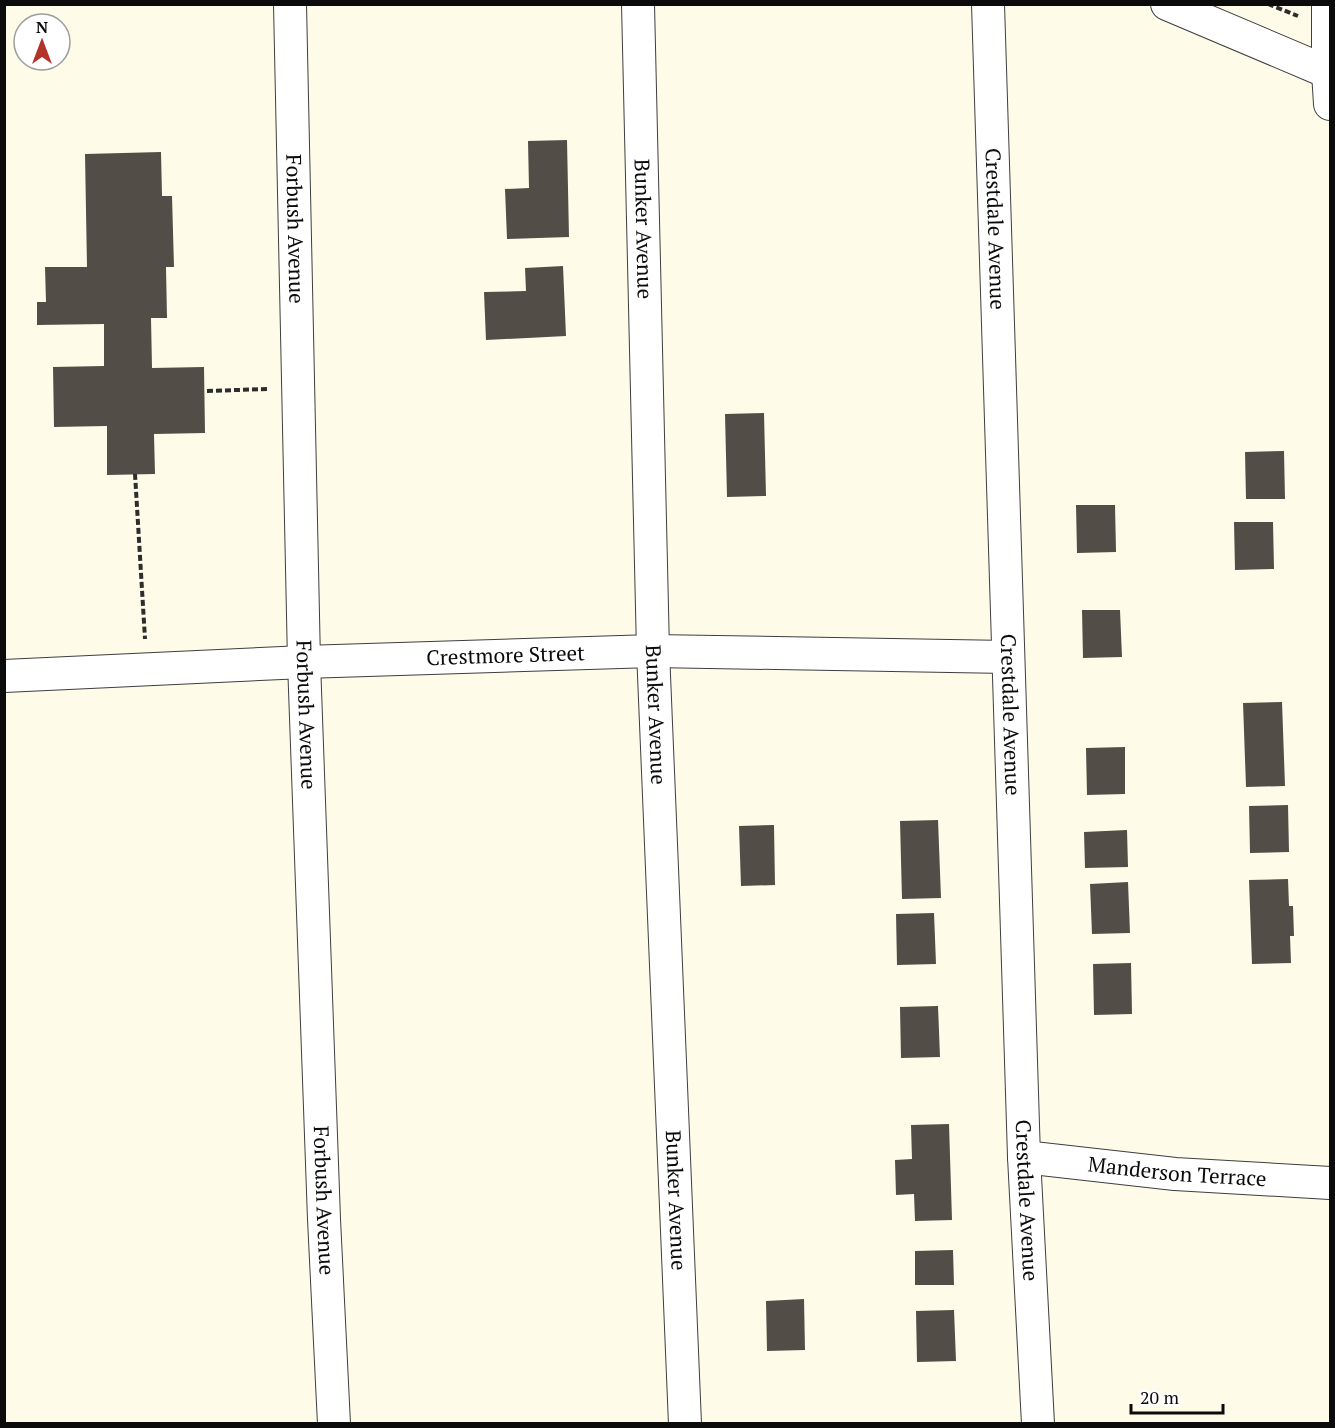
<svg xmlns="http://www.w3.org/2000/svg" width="1335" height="1428" viewBox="0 0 1335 1428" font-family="'PT Serif',serif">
<rect width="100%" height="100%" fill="#fefce9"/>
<g fill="#534d48">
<polygon points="567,140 569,237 507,239 505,189 529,188 528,141"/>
<polygon points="161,152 162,196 172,196 174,267 166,267 167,318 151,318 152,368 204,367 205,433 154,434 155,474 107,475 107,426 54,427 53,367 104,366 104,324 37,325 37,302 46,302 45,267 87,267 85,154"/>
<polygon points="563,266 566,336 486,340 484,292 526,291 525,268"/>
<polygon points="764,413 766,496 727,497 725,414"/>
<polygon points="1284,451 1285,499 1246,499 1245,452"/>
<polygon points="1076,505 1115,505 1116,552 1077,553"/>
<polygon points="1234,522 1273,522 1274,569 1235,570"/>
<polygon points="1082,610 1120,610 1122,657 1083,658"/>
<polygon points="1282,702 1285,786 1246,787 1243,703"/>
<polygon points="1125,747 1125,794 1087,795 1086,748"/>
<polygon points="1288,805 1289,852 1250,853 1249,806"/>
<polygon points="938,820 941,898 902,899 900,821"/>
<polygon points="774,825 775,885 741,886 739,826"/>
<polygon points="1127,830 1128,867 1085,868 1084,832"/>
<polygon points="1288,879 1289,906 1293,906 1294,936 1290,936 1291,963 1252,964 1249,880"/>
<polygon points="1128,882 1130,933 1092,934 1090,884"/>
<polygon points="934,913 936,964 897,965 896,914"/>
<polygon points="1131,963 1132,1014 1094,1015 1093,964"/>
<polygon points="938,1006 940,1057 901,1058 900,1007"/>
<polygon points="949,1124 952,1220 915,1221 914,1194 896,1195 895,1160 912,1159 911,1125"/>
<polygon points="953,1250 954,1285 915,1285 915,1251"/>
<polygon points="804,1299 805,1350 767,1351 766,1301"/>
<polygon points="954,1310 956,1361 917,1362 916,1311"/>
</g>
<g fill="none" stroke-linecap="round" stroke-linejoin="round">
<g stroke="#3e3e3e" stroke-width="34">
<g id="minor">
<path id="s1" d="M290 4 304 662 324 1219 334 1424"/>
<path id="s2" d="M638 4 653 651 685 1424"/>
<path id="s3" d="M988 4 1024 1157 1038 1424"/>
<polyline points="1167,4 1330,73"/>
<polyline points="1328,4 1328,72 1330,104"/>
<path id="s4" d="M4 676 304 662 653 651 1008 657"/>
<path id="s5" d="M1024 1157 1175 1174 1330 1183"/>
</g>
</g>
<g stroke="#2d2d2d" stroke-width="4" stroke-dasharray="6 3" stroke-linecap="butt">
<polyline points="1268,4 1298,16"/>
<polyline points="207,391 267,389"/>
<polyline points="135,474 145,639"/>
</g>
<use href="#minor" stroke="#fff" stroke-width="32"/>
</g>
<g text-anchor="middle" stroke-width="6" stroke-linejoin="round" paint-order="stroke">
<g font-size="21" fill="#0b0b0b" stroke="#fff">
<text dy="7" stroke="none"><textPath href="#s1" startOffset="225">Forbush Avenue</textPath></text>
<text dy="7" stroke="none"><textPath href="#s2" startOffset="225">Bunker Avenue</textPath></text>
<text dy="7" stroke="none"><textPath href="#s3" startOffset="225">Crestdale Avenue</textPath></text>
<text dy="7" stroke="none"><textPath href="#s4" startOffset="502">Crestmore Street</textPath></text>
<text dy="7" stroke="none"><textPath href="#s1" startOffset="711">Forbush Avenue</textPath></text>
<text dy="7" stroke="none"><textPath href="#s2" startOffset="711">Bunker Avenue</textPath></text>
<text dy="7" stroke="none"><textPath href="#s3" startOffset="711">Crestdale Avenue</textPath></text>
<text dy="7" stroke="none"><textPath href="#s5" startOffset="154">Manderson Terrace</textPath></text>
<text dy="7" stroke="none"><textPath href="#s1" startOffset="1197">Forbush Avenue</textPath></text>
<text dy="7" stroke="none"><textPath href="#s2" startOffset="1197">Bunker Avenue</textPath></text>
<text dy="7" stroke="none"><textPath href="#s3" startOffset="1197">Crestdale Avenue</textPath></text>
</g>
</g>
<rect width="1335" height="1428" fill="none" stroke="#0b0b0b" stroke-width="12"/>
<g transform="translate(42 42)"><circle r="28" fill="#ffffff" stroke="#9d9d9d" stroke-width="1.5"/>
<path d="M0-4.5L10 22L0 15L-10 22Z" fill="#b3332a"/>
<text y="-9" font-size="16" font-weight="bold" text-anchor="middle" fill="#0b0b0b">N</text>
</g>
<path d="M1131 1404v9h92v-9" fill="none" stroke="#0b0b0b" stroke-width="3"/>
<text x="1140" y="1404" font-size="18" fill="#0b0b0b" stroke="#ffffff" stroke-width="4.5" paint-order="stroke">20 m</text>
</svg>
